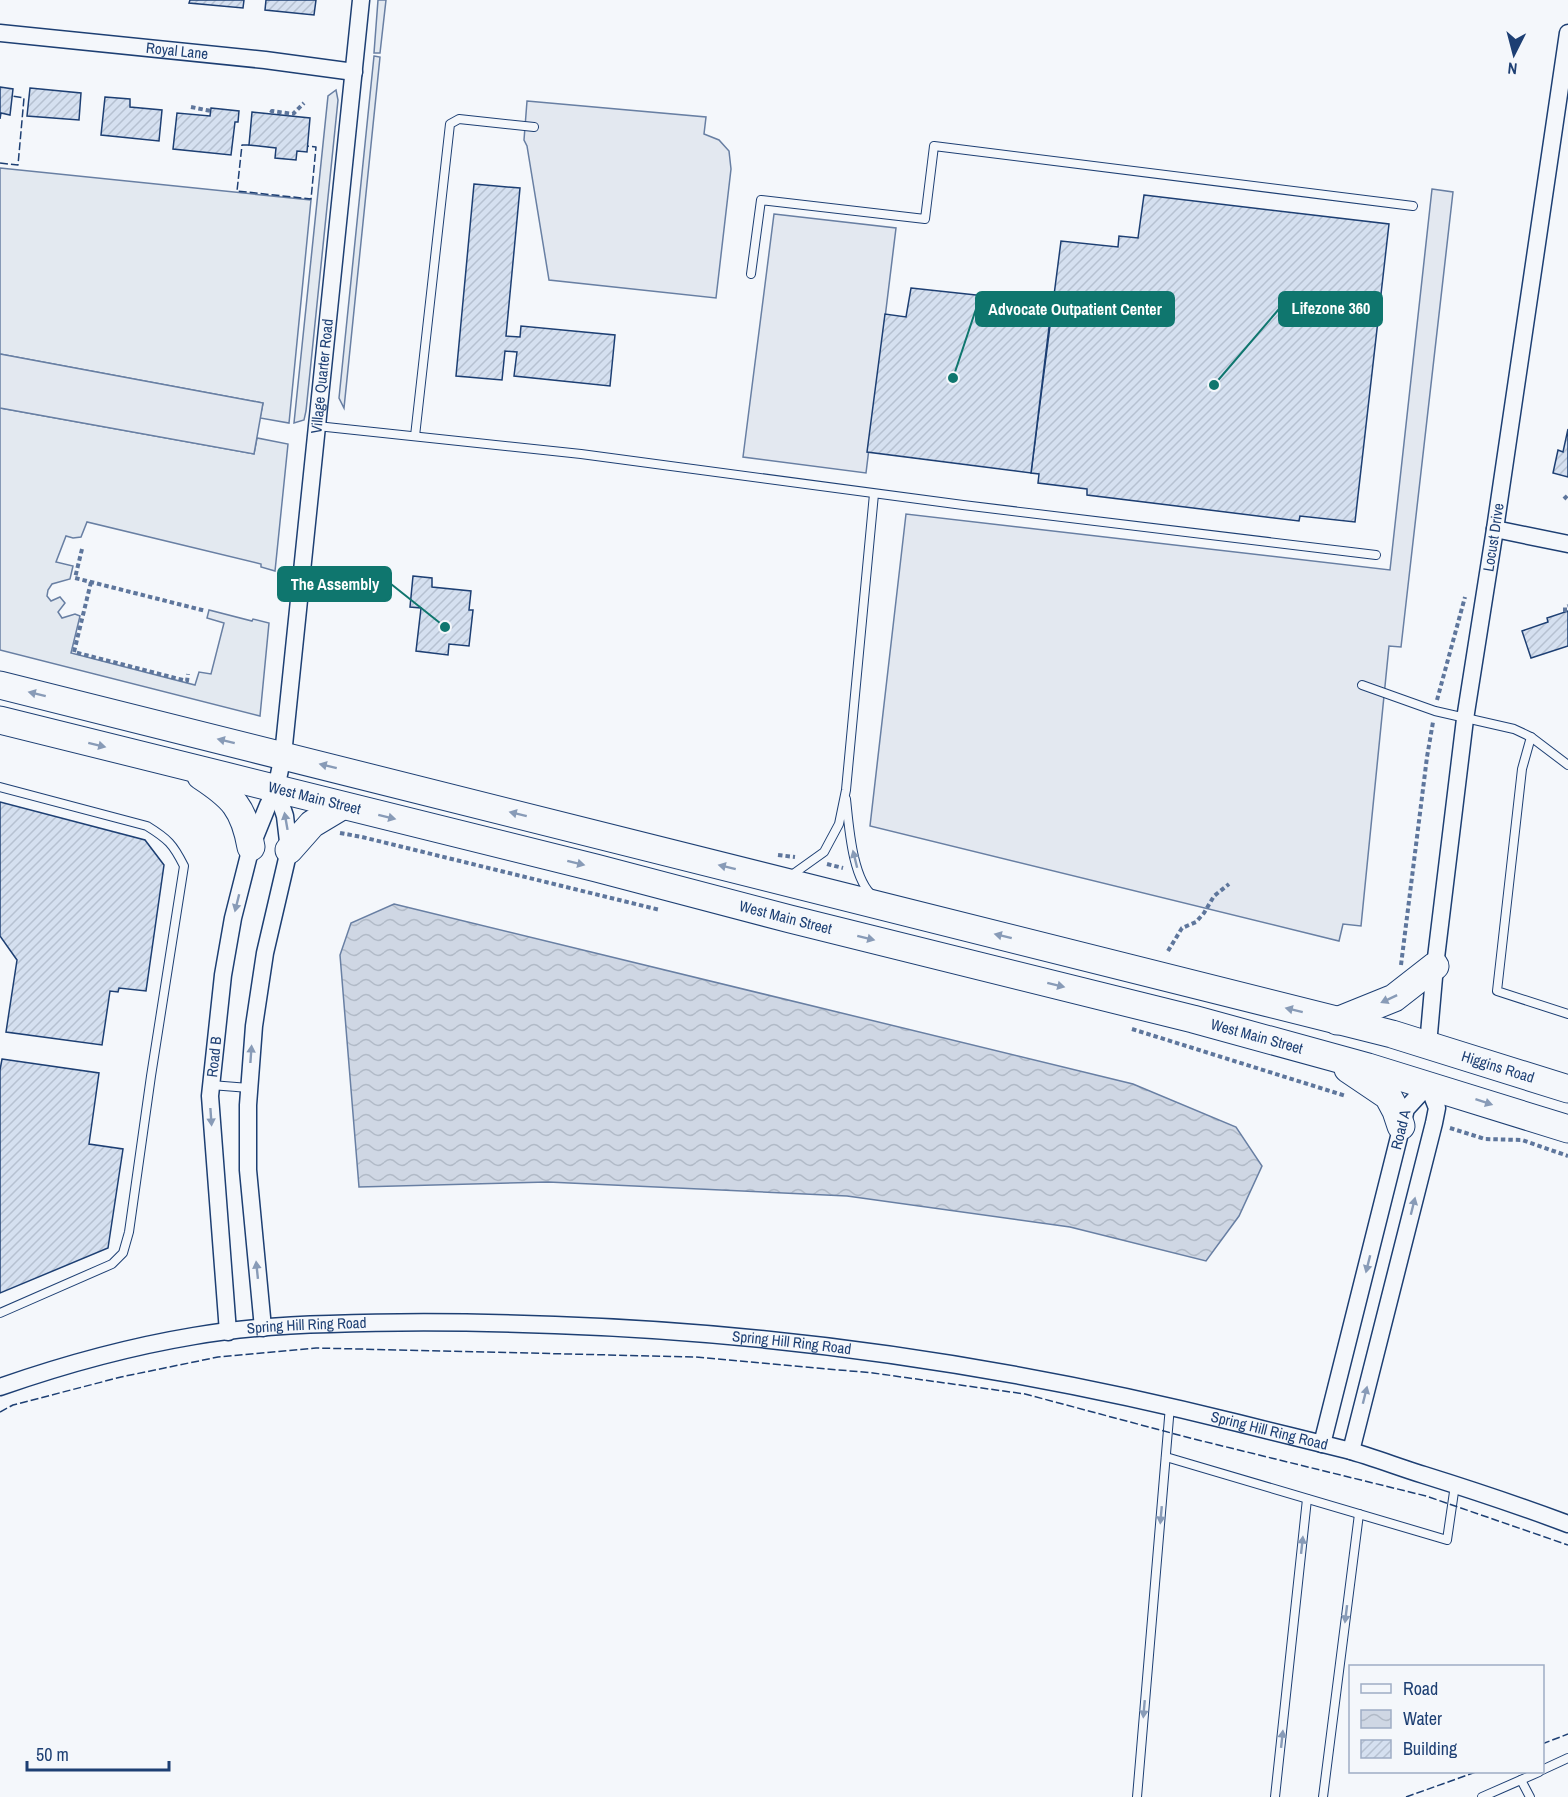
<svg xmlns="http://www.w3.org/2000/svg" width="1568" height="1797" viewBox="0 0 1568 1797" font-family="'Archivo Narrow',sans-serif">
<defs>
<pattern id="water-waves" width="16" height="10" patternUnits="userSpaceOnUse" patternTransform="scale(1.5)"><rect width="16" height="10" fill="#cfd7e4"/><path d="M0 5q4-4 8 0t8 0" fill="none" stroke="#b1bac7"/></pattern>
<pattern id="building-hatch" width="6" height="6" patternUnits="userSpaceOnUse" patternTransform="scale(1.5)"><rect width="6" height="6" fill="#d5e0f0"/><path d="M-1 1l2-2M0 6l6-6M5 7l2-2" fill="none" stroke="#b6c1d1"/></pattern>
</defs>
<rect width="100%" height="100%" fill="#f4f7fb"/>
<g fill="#e3e9f0" stroke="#687fa3" stroke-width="1.5">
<polygon points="378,0 386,0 380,53 374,53"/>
<polygon points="374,56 380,57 344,408 339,398"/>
<polygon points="336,90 338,100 306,411 304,420 294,423 328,96"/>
<polygon points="0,168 311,200 289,423 260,418 263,403 0,354"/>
<polygon points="0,408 254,454 257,438 288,444 275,571 261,567 261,564 87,522 81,537 73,538 66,536 56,562 73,566 70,579 52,584 48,590 47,596 51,601 60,597 65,603 58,612 62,618 75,614 80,616 71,653 195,685 199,672 211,674 224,623 207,618 209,610 252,621 253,619 269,623 260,716 0,650"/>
</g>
<g fill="#e3e8f0" stroke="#687fa3" stroke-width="1.5">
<polygon points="527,101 706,117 704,134 719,140 729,151 731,169 716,298 549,280 527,146 524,140"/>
<polygon points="1432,189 1453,192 1401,647 1389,646 1361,926 1343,924 1339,941 870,826 906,514 1390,570"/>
<polygon points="774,214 896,228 866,473 743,457"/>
<polygon points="0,354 263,403 254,454 0,408"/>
</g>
<polygon fill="url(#water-waves)" stroke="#687fa3" stroke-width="1.5" points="394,904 1133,1084 1236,1127 1262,1166 1239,1216 1206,1261 1070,1227 847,1196 548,1182 359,1187 340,955 351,923"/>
<g fill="url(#building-hatch)" stroke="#1d3f73" stroke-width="1.5">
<polygon points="190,0 244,0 243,8 189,3"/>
<polygon points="266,0 316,0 314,15 265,10"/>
<polygon points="0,87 13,89 10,115 1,113 0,119"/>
<polygon points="30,88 81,93 79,120 27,116"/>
<polygon points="105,97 130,99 130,107 162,110 159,141 101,135"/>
<polygon points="211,108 239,111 238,122 235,122 231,155 173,149 177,113 210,116"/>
<polygon points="252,112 310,118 307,152 297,151 296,160 275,158 276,148 249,145"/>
<polygon points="474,184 520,188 506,336 520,337 521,326 615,335 610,386 514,376 517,352 505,351 502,380 456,376"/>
<polygon points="1144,195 1389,224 1355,522 1300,516 1299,521 1087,495 1087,489 1038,483 1039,474 1031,473 1061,241 1118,247 1119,236 1138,238"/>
<polygon points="911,288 1052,303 1031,473 867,452 885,314 906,317"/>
<polygon points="1568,429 1568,477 1553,473 1558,450 1563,452"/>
<polygon points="413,576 432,578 432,587 471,591 469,610 473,610 469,646 449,644 448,655 416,651 421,608 410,607"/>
<polygon points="1568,611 1568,646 1531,658 1522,631 1548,622 1547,618"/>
<polygon points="0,802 145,840 164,865 146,991 119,988 118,992 110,991 102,1045 6,1032 17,960 0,936"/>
<polygon points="2,1059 99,1073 89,1144 123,1149 108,1248 0,1293 0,1070"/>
</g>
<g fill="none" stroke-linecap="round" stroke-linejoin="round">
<g stroke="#1d3f73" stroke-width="10">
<g id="service">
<polyline points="751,274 761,200 925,219 934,146 1413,206"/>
<polyline points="317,426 581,454 963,505 1376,555"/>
<polyline points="415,436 450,124 459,119 534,127"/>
<polyline points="1362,685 1435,711 1514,729 1531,737 1568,765"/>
<polyline points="1531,737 1522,769 1497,991 1568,1014"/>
<path d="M0 787 147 826C168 839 173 844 184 866L151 1076 129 1232 123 1253 112 1264 0 1313"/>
<path d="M846 799C849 826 852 880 874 897"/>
<polyline points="789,877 824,852 839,824 846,790 874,494"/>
<polyline points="211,1085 249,1088"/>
<polyline points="1166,1457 1447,1540 1455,1485"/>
<polyline points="1542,1770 1568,1758"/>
<polyline points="1521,1780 1530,1797"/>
<polyline points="1137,1797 1170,1406"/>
<polyline points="1275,1797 1307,1499"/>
<polyline points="1323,1797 1359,1514"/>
<polyline points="1482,1797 1539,1772"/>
</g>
</g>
<g stroke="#1d3f73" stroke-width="19">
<g id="minor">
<path id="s1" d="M0 33 265 60 354 72"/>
<polyline points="1495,529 1568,544"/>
<path id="s2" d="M1428 1045 1435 966 1465 719 1495 529 1568 33"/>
<polyline points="263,1328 248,1170 248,1105 254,1026 265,953 289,850 285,816 276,789"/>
<path id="s3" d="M228 1332 210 1096 223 975 233 918 251 847 268 805 276 789 283 755 361 0"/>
<path id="s4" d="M0 1387C63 1365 128 1347 194 1336 239 1328 285 1325 330 1324 405 1321 480 1322 555 1325 786 1333 1014 1367 1238 1423 1274 1432 1311 1441 1347 1450 1373 1457 1398 1467 1424 1475 1472 1490 1520 1506 1568 1524"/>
<path id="s5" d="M1322 1444 1406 1109 1428 1085 1437 1108 1434 1123 1351 1451"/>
</g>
</g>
<g stroke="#1d3f73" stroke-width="29">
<g id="primary">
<path id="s6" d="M0 685 1392 1034 1568 1089"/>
<path id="s7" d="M0 720 596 868 790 919 1193 1019 1368 1067 1568 1129"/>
<path d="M201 776C233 797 244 808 251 847"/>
<polyline points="289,850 312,824 342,806"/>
<polyline points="1337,1021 1394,998 1435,966"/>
<polyline points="1348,1069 1388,1096 1396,1111 1401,1126"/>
</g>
</g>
<g stroke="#5e769c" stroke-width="4" stroke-dasharray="4.5 3" stroke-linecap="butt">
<polyline points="191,107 211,111"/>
<polyline points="271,113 272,111 293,114 304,103"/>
<polyline points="1564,499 1568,495"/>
<polyline points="82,549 75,578 206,611"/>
<polyline points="91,582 74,652 187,681 188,674"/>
<polyline points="1565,612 1565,607 1568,606"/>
<polyline points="1437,700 1465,597"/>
<polyline points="340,833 362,837 660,910"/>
<polyline points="778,855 795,857"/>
<polyline points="827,864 843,868"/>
<polyline points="1168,951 1182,928 1196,922 1204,913 1214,896 1229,884"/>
<polyline points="1401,965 1427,757 1433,722"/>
<polyline points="1132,1029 1346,1096"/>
<polyline points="1450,1128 1485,1139 1522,1140 1568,1156"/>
</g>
<use href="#service" stroke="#f4f7fb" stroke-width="8"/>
<use href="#minor" stroke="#f4f7fb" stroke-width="16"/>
<use href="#primary" stroke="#f4f7fb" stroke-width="27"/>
<g stroke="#1d3f73" stroke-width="1.5" stroke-dasharray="8 3" stroke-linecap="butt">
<polyline points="249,145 242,145 237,191 311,199 316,147 307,146"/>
<polyline points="0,163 18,165 24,98 12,96"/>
<polyline points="0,1412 13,1405 121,1377 218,1357 316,1348 695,1357 873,1373 1025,1394 1190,1438 1426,1496 1568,1545"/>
<polyline points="1542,1744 1568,1734"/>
<polyline points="1406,1797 1476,1772"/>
</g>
</g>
<defs><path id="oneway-solid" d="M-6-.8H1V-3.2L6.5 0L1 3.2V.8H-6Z" transform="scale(1.5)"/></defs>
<g fill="#889bb7">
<use href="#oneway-solid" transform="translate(37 694) rotate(-166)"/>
<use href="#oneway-solid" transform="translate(226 741) rotate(-166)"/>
<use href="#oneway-solid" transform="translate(97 745) rotate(14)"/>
<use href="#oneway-solid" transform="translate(328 766) rotate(-166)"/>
<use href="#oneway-solid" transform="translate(518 814) rotate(-166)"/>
<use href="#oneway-solid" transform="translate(387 817) rotate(14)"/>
<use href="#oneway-solid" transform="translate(286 821) rotate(-100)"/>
<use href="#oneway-solid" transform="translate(855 859) rotate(-104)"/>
<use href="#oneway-solid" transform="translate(576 863) rotate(14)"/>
<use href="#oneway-solid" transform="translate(727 867) rotate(-166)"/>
<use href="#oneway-solid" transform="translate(237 903) rotate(104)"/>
<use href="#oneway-solid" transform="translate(1003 936) rotate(-166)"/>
<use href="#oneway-solid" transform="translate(866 938) rotate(14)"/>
<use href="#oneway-solid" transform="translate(1056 985) rotate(14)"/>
<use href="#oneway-solid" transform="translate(1389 999) rotate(155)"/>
<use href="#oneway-solid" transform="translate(1294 1010) rotate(-166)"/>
<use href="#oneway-solid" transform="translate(251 1054) rotate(-86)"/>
<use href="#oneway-solid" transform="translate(1484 1102) rotate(18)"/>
<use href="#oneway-solid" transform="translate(211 1117) rotate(86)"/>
<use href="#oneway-solid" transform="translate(1413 1206) rotate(-76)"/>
<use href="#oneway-solid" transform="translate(1368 1264) rotate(104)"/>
<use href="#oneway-solid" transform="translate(257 1270) rotate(-96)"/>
<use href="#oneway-solid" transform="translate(1365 1395) rotate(-76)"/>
<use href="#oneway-solid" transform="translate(1161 1515) rotate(95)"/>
<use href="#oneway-solid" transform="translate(1302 1545) rotate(-84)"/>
<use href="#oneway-solid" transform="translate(1346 1614) rotate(97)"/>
<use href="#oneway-solid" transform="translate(1144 1709) rotate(95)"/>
<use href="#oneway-solid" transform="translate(1282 1739) rotate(-84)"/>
</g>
<g text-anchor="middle" stroke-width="4.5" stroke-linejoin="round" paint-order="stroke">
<g font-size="15" fill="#1d3f73" stroke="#f4f7fb">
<text dy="5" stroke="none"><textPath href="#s1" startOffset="178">Royal Lane</textPath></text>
<text dy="5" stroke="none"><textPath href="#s3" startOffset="968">Village Quarter Road</textPath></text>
<text dy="5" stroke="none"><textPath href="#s2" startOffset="512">Locust Drive</textPath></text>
<text dy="5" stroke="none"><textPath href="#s7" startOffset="324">West Main Street</textPath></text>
<text dy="5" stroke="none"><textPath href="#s7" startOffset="810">West Main Street</textPath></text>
<text dy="5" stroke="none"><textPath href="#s7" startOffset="1296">West Main Street</textPath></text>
<text dy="5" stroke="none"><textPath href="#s3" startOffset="276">Road B</textPath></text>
<text dy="5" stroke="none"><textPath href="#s6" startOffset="1546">Higgins Road</textPath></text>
<text dy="5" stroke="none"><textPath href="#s5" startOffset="324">Road A</textPath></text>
<text dy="5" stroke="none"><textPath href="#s4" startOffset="314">Spring Hill Ring Road</textPath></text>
<text dy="5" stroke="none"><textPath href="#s4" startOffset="800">Spring Hill Ring Road</textPath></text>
<text dy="5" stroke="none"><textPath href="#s4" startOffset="1286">Spring Hill Ring Road</textPath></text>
</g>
</g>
<path fill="none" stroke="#0f766e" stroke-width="2" d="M1214 385L1279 309M953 378L976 309M445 627L391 584"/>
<g fill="#0f766e" stroke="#f4f7fb" stroke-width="2">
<circle cx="1214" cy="385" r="6"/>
<circle cx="953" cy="378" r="6"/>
<circle cx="445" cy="627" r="6"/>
</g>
<g fill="#0f766e" stroke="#0f766e" stroke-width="2">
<rect x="1279" y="292" width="103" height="34" rx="6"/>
<rect x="976" y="292" width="198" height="34" rx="6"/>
<rect x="278" y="567" width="113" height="34" rx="6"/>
</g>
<g font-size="16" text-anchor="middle" font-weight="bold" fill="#fff">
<text x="1331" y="314">Lifezone 360</text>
<text x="1075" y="315">Advocate Outpatient Center</text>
<text x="335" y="590">The Assembly</text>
</g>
<rect x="1349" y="1665" width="195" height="108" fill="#f4f7fb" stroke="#9eadc5" stroke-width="1.5"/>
<rect x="1361" y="1684" width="30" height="9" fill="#f4f7fb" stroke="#9eadc5" stroke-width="1.5"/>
<text x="1403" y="1695" font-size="18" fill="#1d3f73">Road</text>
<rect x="1361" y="1710" width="30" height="18" fill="url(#water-waves)" stroke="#9eadc5" stroke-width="1.5"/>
<text x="1403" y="1725" font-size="18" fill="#1d3f73">Water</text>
<rect x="1361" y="1740" width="30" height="18" fill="url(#building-hatch)" stroke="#9eadc5" stroke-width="1.5"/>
<text x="1403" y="1755" font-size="18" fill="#1d3f73">Building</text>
<g transform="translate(1514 54) rotate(186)" stroke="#f4f7fb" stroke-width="4.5" paint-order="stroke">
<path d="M0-4.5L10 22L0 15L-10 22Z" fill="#1d3f73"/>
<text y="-9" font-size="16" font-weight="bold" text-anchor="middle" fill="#1d3f73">N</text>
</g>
<path d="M27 1761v9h142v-9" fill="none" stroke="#1d3f73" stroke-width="3"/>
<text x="36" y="1761" font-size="18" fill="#1d3f73" stroke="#f4f7fb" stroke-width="4.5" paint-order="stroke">50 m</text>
</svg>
